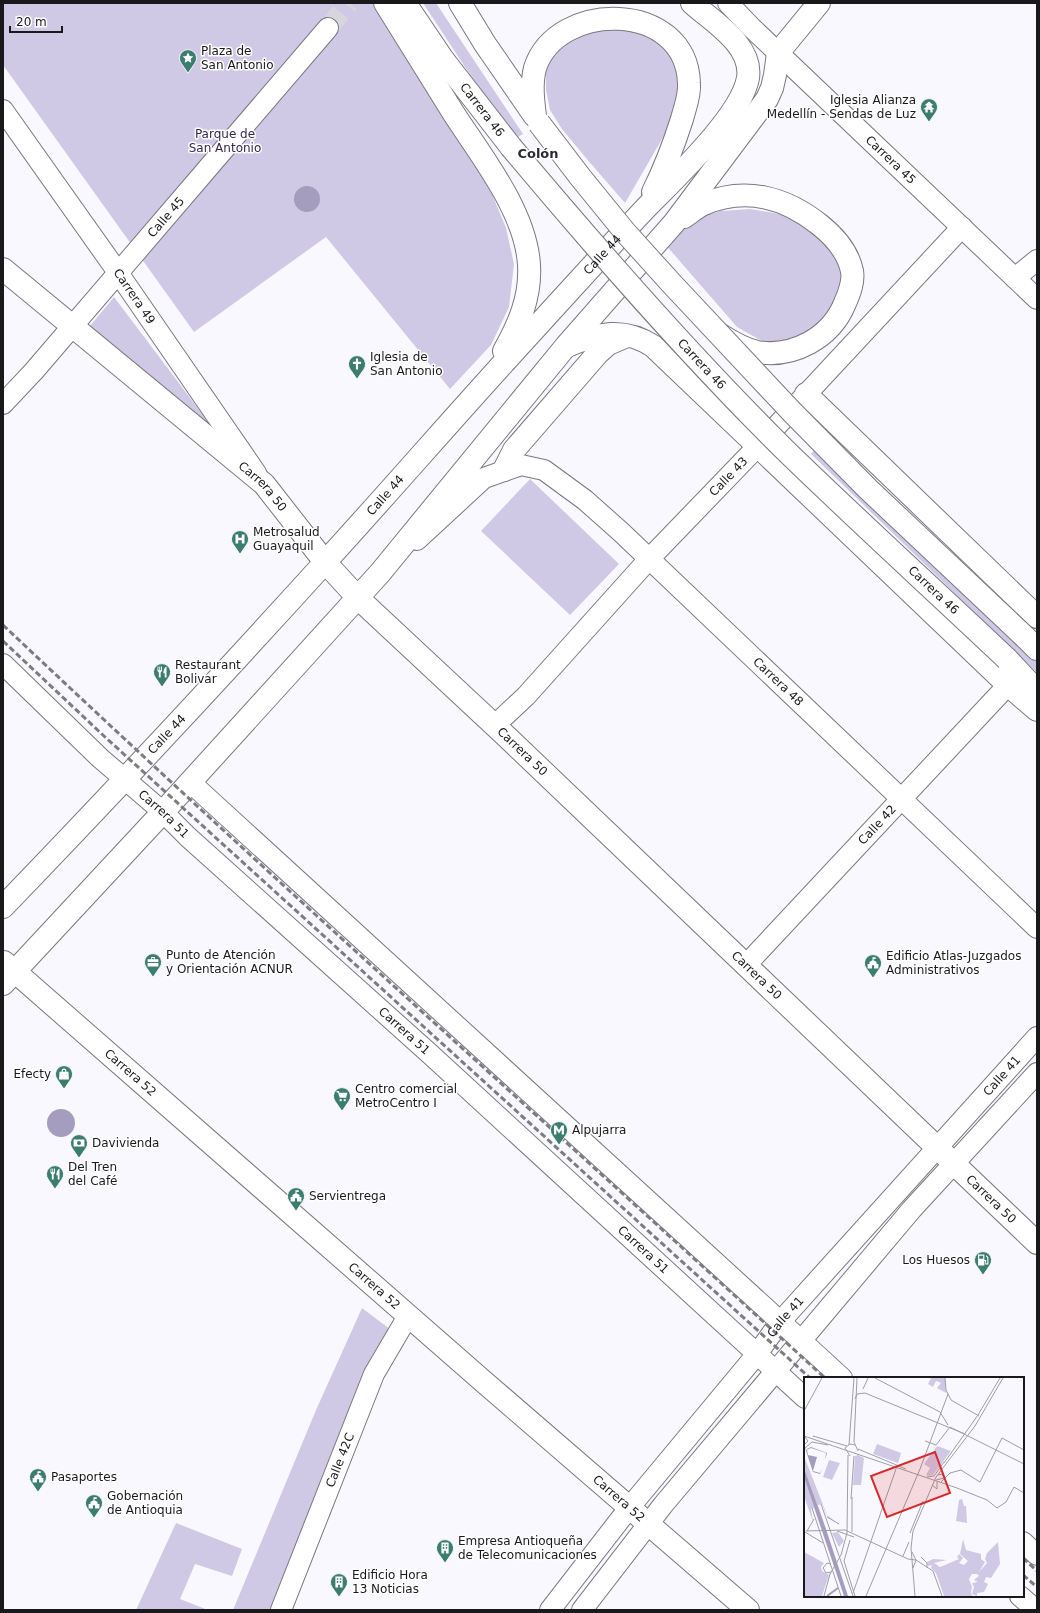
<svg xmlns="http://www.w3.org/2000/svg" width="1040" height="1613" viewBox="0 0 1040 1613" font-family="'DejaVu Sans',sans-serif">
<rect width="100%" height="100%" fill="#f9f8fe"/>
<g fill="#d0c9e5">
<polygon points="3,3 372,3 490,189 506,228 514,264 509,307 491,345 450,389 326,237 194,332 3,65"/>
<polygon points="423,3 436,3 523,134 513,140"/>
<polygon points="586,19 669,36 680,89 673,120 625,203 586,158 562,129 550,110 546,90 546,73 550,58"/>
<polygon points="750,209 780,214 810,225 848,272 834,313 793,343 769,345 737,327 664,243 693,219 721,211"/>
<polygon points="114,297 209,423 90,326"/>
<polygon points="819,445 1037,657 1037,673 811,454"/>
<polygon points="530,479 619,564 570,615 481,531"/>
<polygon points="362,1308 391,1330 363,1381 325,1469 271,1610 233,1610 316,1410"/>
<polygon points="176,1523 242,1549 232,1576 195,1564 180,1599 208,1610 136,1610"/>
</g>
<g fill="#a59dbd">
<circle cx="307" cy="199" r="13"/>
<circle cx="61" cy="1123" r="14"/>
</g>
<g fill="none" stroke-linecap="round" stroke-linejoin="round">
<polyline stroke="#d7d6dc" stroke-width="20" stroke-dasharray="20 10" stroke-linecap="butt" points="328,28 349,3"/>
<g stroke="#797880" stroke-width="22">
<g id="minor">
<path id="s1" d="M728 3 752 28 1037 299"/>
<path id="s2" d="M3 110 112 264 256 473"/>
<polyline points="1015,278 1037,260"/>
<path id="s3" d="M3 404 34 371 328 28"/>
<path id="s4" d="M417 540 484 478 521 465 544 470 585 500 621 532 1037 928"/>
<path id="s5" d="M3 664 100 758 163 812 188 837 430 1054 805 1398"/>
<path id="s6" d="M495 725 526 696 649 559 758 446 962 227"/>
<polyline points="190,782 842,1378"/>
<path id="s7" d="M746 965 1008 685"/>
<polyline points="1023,1542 1037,1555"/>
<polyline points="1020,1596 1036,1610"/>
<path id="s8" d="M281 1610 374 1374 408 1316"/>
<path id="s9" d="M550 1610 629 1508 757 1354 780 1322 1037 1037"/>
<polyline points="582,1610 663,1505 912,1209 1037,1073"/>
</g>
</g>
<g stroke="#797880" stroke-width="24">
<g id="major">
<path d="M385 3C408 40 431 77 454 114 482 157 526 212 529 265 531 297 519 324 504 351"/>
<path id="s10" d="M405 3 442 58 511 147"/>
<polyline points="460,3 485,44 534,115"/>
<path d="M535 116C533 100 531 84 535 68 557 0 686 0 689 83 690 96 685 107 682 119 674 144 665 168 653 192"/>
<path d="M684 217C690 213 697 207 704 204 746 186 786 198 820 225 835 237 848 252 852 271 854 282 849 294 845 303 831 338 793 358 757 352 744 349 732 342 721 335"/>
<path id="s11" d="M3 269 264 484 325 562 358 598 507 737 1037 1243"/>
<path d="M567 346C598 333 624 327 653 346L1008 685 1037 710"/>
<polyline points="806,394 1037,617"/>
<polyline points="504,470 514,450 598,353 608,344 627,336"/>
<polyline points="1025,637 1037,649"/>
<polyline points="1007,659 1037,691"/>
<path id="s12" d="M3 907C113 793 221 677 328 559 399 481 468 401 540 323 574 286 608 248 643 211 672 181 741 117 748 78 753 45 713 22 692 3"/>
<path id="s13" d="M4 962 484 1382 748 1610"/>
<polyline points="3,984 163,812 380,573 566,346 674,223 767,99 772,88 775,75 778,53 819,3"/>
</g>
</g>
<use href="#minor" stroke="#fff" stroke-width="20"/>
<use href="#major" stroke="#fff" stroke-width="22"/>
<g stroke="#7d7c80" stroke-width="3" stroke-dasharray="6 3" stroke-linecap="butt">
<path d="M3 625C273 880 551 1127 825 1378"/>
<polyline points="3,641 105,737 810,1378"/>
<polyline points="1023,1558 1037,1571"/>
<polyline points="1023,1575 1037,1587"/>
</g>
<g stroke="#797880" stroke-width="24" stroke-linecap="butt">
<g id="major-bridge">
<polyline points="539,123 581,178 625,232 672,284 792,412 868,489 1025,637"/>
<path id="s14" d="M511 147C599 252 688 354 785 450 858 521 933 589 1007 659"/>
</g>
</g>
<use href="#major-bridge" stroke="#fff" stroke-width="22"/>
</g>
<defs>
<g id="sight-pin" transform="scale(0.9)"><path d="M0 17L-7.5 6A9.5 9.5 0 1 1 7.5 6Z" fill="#3c7d6e" stroke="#fff"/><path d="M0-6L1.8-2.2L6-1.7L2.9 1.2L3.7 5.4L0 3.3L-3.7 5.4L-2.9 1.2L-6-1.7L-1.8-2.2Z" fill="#fff"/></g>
<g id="temple-pin" transform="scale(0.9)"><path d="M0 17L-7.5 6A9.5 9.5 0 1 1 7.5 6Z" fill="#3c7d6e" stroke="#fff"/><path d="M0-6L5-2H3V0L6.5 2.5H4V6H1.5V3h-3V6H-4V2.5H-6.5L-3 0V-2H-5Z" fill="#fff"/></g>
<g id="church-pin" transform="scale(0.9)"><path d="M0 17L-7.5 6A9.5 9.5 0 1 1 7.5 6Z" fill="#3c7d6e" stroke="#fff"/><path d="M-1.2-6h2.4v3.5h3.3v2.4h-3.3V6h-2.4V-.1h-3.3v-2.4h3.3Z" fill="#fff"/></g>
<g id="hospital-pin" transform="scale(0.9)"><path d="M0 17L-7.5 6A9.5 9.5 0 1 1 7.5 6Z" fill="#3c7d6e" stroke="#fff"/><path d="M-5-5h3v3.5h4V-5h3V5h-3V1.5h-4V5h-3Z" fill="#fff"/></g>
<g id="restaurant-pin" transform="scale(0.9)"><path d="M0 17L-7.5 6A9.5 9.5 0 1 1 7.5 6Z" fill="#3c7d6e" stroke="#fff"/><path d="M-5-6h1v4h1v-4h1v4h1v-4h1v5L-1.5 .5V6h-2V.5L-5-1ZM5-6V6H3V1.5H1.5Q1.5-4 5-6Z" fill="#fff"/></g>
<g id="office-pin" transform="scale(0.9)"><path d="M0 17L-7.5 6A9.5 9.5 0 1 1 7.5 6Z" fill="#3c7d6e" stroke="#fff"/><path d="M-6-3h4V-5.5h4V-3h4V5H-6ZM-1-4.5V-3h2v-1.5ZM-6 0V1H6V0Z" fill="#fff"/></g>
<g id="civic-pin" transform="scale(0.9)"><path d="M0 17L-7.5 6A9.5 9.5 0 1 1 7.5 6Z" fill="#3c7d6e" stroke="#fff"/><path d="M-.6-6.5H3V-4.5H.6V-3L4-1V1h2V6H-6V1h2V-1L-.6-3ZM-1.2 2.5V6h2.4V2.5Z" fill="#fff"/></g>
<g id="shop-pin" transform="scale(0.9)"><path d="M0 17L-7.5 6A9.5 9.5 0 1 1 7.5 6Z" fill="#3c7d6e" stroke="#fff"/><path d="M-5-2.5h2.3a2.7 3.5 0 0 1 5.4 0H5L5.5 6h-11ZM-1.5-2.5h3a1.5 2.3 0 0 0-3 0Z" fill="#fff"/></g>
<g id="supermarket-pin" transform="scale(0.9)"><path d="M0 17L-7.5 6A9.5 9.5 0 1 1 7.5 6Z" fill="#3c7d6e" stroke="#fff"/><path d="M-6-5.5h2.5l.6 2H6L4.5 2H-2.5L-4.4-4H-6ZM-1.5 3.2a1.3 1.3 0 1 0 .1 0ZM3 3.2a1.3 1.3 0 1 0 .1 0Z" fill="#fff"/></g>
<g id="metro-pin" transform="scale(0.9)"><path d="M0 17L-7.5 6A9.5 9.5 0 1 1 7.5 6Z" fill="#3c7d6e" stroke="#fff"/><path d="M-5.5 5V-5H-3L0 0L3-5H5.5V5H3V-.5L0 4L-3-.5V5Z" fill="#fff"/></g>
<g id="bank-pin" transform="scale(0.9)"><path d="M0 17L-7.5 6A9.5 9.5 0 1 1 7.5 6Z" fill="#3c7d6e" stroke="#fff"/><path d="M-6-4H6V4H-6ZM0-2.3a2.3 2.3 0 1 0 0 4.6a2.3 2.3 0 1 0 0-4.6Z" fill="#fff"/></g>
<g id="fuel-pin" transform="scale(0.9)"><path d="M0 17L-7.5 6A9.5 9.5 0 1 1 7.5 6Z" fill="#3c7d6e" stroke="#fff"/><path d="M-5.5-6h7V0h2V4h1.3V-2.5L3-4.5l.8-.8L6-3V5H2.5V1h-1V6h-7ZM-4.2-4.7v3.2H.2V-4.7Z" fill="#fff"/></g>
<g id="building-pin" transform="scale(0.9)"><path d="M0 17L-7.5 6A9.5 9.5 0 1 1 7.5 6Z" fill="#3c7d6e" stroke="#fff"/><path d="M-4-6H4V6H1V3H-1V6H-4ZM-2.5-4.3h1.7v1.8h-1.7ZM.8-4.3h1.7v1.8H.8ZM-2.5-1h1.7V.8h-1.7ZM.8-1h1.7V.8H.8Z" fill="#fff"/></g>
</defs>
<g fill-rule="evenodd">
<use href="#sight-pin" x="188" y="58"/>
<use href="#temple-pin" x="929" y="107"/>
<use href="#church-pin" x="357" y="364"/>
<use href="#hospital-pin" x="240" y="539"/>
<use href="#restaurant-pin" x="162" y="672"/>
<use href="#office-pin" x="153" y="962"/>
<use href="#civic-pin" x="873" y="963"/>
<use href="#shop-pin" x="64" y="1074"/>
<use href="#supermarket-pin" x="342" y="1096"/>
<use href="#metro-pin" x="559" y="1130"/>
<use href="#bank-pin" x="79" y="1143"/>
<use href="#restaurant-pin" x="55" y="1174"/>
<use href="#civic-pin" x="296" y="1196"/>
<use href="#fuel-pin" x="983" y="1260"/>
<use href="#civic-pin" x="38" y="1477"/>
<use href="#civic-pin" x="94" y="1503"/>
<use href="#building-pin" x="445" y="1548"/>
<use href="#building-pin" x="339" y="1582"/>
</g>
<g text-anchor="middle" stroke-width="3" stroke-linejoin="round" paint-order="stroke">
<g font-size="12" fill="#19181b" stroke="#fff" text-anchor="start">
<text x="201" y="55">Plaza de<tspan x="201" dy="14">San Antonio</tspan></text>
<text x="916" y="104" text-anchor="end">Iglesia Alianza<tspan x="916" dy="14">Medellín - Sendas de Luz</tspan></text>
<text x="370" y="361">Iglesia de<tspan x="370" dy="14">San Antonio</tspan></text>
<text x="253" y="536">Metrosalud<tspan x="253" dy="14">Guayaquil</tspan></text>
<text x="175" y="669">Restaurant<tspan x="175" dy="14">Bolivar</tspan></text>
<text x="166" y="959">Punto de Atención<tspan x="166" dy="14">y Orientación ACNUR</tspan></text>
<text x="886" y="960">Edificio Atlas-Juzgados<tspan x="886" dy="14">Administrativos</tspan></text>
<text x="51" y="1078" text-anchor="end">Efecty</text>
<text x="355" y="1093">Centro comercial<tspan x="355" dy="14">MetroCentro I</tspan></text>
<text x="572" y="1134">Alpujarra</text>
<text x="92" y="1147">Davivienda</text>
<text x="68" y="1171">Del Tren<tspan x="68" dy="14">del Café</tspan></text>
<text x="309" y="1200">Servientrega</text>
<text x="970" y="1264" text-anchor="end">Los Huesos</text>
<text x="51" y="1481">Pasaportes</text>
<text x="107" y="1500">Gobernación<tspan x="107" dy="14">de Antioquia</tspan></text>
<text x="458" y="1545">Empresa Antioqueña<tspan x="458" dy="14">de Telecomunicaciones</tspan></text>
<text x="352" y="1579">Edificio Hora<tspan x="352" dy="14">13 Noticias</tspan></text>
</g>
<g font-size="12" fill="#19181b" stroke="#fff">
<text dy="4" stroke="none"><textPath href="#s10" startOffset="132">Carrera 46</textPath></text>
<text dy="4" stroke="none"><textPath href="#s1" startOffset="226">Carrera 45</textPath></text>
<text dy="4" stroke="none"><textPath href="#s3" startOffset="248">Calle 45</textPath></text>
<text dy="4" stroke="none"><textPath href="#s12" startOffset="886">Calle 44</textPath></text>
<text dy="4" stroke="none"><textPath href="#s2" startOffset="228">Carrera 49</textPath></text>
<text dy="4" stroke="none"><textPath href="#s14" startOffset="289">Carrera 46</textPath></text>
<text dy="4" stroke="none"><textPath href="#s6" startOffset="341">Calle 43</textPath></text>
<text dy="4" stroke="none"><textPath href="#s11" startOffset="339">Carrera 50</textPath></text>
<text dy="4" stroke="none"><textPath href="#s12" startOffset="562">Calle 44</textPath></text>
<text dy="4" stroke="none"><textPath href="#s14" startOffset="613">Carrera 46</textPath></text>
<text dy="4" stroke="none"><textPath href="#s4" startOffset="470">Carrera 48</textPath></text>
<text dy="4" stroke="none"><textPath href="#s12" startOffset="238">Calle 44</textPath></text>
<text dy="4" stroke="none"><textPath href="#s11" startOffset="711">Carrera 50</textPath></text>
<text dy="4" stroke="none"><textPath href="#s5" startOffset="220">Carrera 51</textPath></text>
<text dy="4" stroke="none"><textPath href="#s7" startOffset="192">Calle 42</textPath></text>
<text dy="4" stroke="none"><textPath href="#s11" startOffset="1035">Carrera 50</textPath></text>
<text dy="4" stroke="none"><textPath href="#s5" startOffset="544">Carrera 51</textPath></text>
<text dy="4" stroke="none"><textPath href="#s13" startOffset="168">Carrera 52</textPath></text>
<text dy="4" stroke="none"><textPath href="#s9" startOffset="700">Calle 41</textPath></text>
<text dy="4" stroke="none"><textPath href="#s11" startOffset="1359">Carrera 50</textPath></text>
<text dy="4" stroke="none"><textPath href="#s5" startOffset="868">Carrera 51</textPath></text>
<text dy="4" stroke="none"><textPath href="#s13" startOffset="492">Carrera 52</textPath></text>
<text dy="4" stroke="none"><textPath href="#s9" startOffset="376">Calle 41</textPath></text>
<text dy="4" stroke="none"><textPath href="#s8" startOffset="161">Calle 42C</textPath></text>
<text dy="4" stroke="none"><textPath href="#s13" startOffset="816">Carrera 52</textPath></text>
</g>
<g font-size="12" fill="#342651" stroke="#fff">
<text x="225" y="138">Parque de<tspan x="225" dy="14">San Antonio</tspan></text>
</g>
<g font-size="13" font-weight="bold" fill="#2b2a30" stroke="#fff">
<text x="538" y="158">Colón</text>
</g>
</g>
<g transform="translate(804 1377)">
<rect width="220" height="220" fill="#f9f8fe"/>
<path d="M127 1H141L142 16 133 11 137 6 135 5 132 4 129 10 124 7ZM73 67 97 76 94 86 69 77ZM133 69 147 74 129 98 124 99 122 98 126 91 120 87ZM54 78 60 81 57 108H49L51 79ZM0 79 23 138 31 144 24 140 22 137 18 127 14 128 22 152 0 91ZM25 83 36 86 28 103 19 100ZM0 100 30 188V189L10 131 7 132 9 145 0 119ZM158 122 160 129H162L163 146 152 144 155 123ZM34 155 40 164 35 170 28 156ZM159 162 162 173 177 177V182L181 185 175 195 183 186 181 182 183 176 194 165 196 187 187 201 182 200 180 205 184 207 180 215 173 216V219L168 217 170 210 168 206 174 205 170 203 175 199 173 197H168L165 202 168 210 167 215 168 219H140L132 196 127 191 128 188 124 189 123 185 129 182 143 183 130 186 136 190 155 182 153 180 155 177 159 181 155 186 160 188 164 184 156 177ZM0 175 20 186 17 190 18 194 25 198 18 219H0Z" fill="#d0c9e5"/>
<path d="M7 70 23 76 21 83 22 76 7 71 3 73 4 78 13 80 9 94 16 96 19 90 16 97 9 95 2 74 3 72ZM0 91 22 152 44 219H40L0 100Z" fill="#a59dbd"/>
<path fill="none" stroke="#a59dbd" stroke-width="2" d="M23 219 34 211"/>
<path fill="none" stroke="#9f9ea3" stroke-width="1" d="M53 1 50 65 54 74M71 1 136 35 144 48M141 1 142 13 147 23 175 39M59 12 64 1M51 22 53 17 61 16 161 57M0 34 18 1M0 59 153 111 183 123 193 131 202 125 210 110 220 116M0 59 4 64 0 68M9 59 43 69M121 64 132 68 146 50 220 87M45 68 50 1M54 72 102 92M0 79 1 71 8 65 24 68M46 79 41 71 46 67 51 68M140 86 174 38 196 1M123 100 130 99 140 85M132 103 140 101 138 97 134 98M137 105 146 96 157 93 176 105 198 61 220 73M128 108 133 112V105M47 122 50 79M17 127 49 219M8 131 37 219M23 140 35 147M2 154 41 153 104 182 112 183 129 194 138 219M3 154 10 142M33 154 50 160M1 155 19 166M48 155V120M106 156 119 124M46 163 40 184 51 219M108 175 112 183 109 191M99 179 105 165M117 180 123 186V191M27 195 22 196 19 191 23 186 27 187M49 216 93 89M20 219 26 197 37 178 43 156 44 78M62 219 116 92 144 17M111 219 107 171 109 154 132 100 171 49 199 1"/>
<path fill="#d62828" fill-opacity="0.15" stroke="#d62828" stroke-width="2" d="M131 75 146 116 83 140 67 99Z"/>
<rect width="220" height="220" fill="none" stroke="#19181b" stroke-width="2"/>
</g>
<rect width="1040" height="1613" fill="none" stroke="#19181b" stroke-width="8"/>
<path d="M10 26v6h52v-6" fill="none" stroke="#19181b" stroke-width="2"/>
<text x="16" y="26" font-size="12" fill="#19181b" stroke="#ffffff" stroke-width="3" paint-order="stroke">20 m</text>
</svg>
